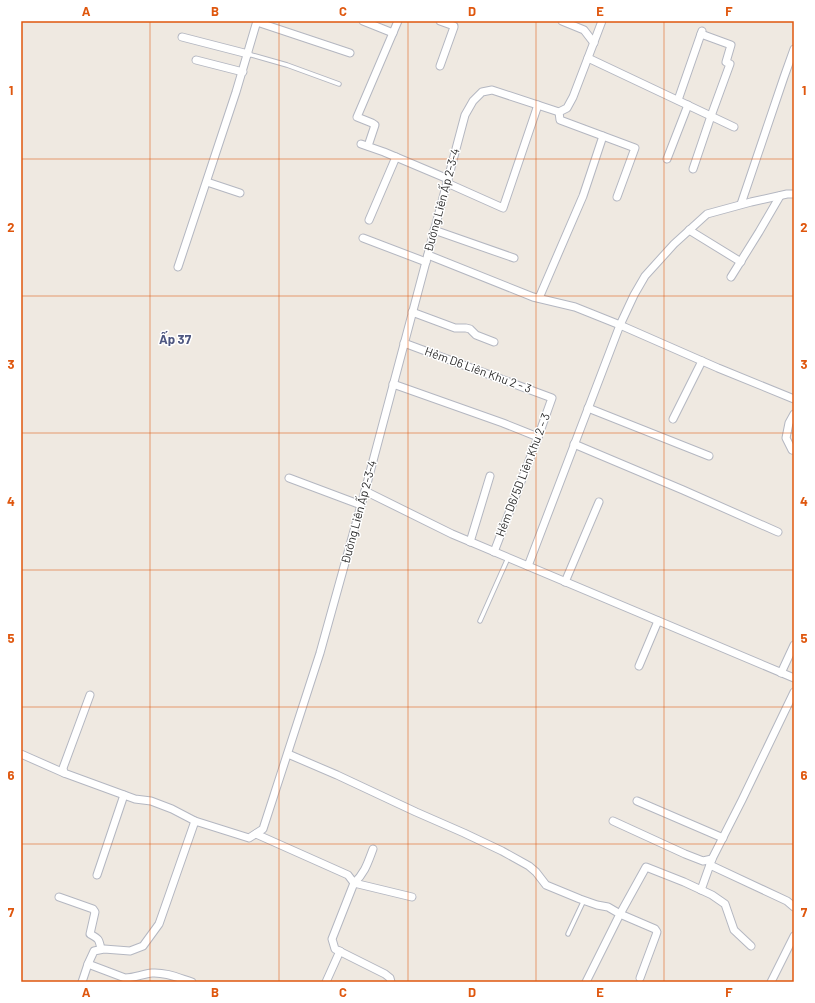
<svg xmlns="http://www.w3.org/2000/svg" width="815" height="1003" viewBox="0 0 815 1003" font-family="Barlow,sans-serif">
<rect width="100%" height="100%" fill="#efe9e1"/>
<g fill="none" stroke-linecap="round" stroke-linejoin="round">
<g stroke="#b4b7c1" stroke-width="5.5">
<g id="lane">
<polyline points="248,54 287,65 339,84"/>
<polyline points="480,621 508,558"/>
<polyline points="568,934 584,900"/>
</g>
</g>
<g stroke="#b4b7c1" stroke-width="9">
<g id="street">
<polyline points="363,21 393,33"/>
<polyline points="562,21 584,30 594,43"/>
<polyline points="257,22 350,53"/>
<polyline points="182,37 248,54"/>
<polyline points="588,58 734,127"/>
<polyline points="196,60 243,72"/>
<polyline points="440,66 454,27 454,26 440,21"/>
<polyline points="678,100 702,31"/>
<polyline points="559,112 560,120 635,148 617,197"/>
<polyline points="361,144 384,152 448,179"/>
<polyline points="368,146 375,125 372,123 357,117 398,21"/>
<polyline points="667,159 688,105"/>
<polyline points="693,169 711,116 730,64 726,62 731,45 701,34"/>
<polyline points="207,182 240,193"/>
<polyline points="447,183 503,208 538,105"/>
<polyline points="741,204 784,77 794,49"/>
<polyline points="369,220 396,157"/>
<polyline points="434,230 514,258"/>
<polyline points="689,230 741,262"/>
<polyline points="363,238 426,262"/>
<polyline points="428,255 533,297 575,307 620,325 718,368 794,399"/>
<polyline points="178,267 236,92 257,21"/>
<polyline points="731,277 759,232 780,196"/>
<polyline points="539,298 583,196 603,136"/>
<polyline points="412,312 455,328 466,328 470,329 476,335 494,342"/>
<polyline points="404,343 552,398 537,440 494,552"/>
<polyline points="393,384 503,423 538,437"/>
<polyline points="588,408 709,456"/>
<polyline points="673,419 702,361"/>
<polyline points="574,444 683,490 778,532"/>
<polyline points="792,450 786,438 789,423 794,414"/>
<polyline points="289,478 361,505"/>
<polyline points="365,491 452,534 794,678"/>
<polyline points="470,542 490,476"/>
<polyline points="528,566 620,325 634,295 645,276 674,244 707,214 751,202 787,194 794,194"/>
<polyline points="565,582 599,502"/>
<polyline points="639,666 658,621"/>
<polyline points="781,673 794,645"/>
<polyline points="90,695 63,768 64,773 135,799 151,801 172,809 195,821"/>
<polyline points="21,754 64,773"/>
<polyline points="288,754 337,775 416,812 464,833 502,851 529,866 536,872 546,885 580,899 597,905 608,907 620,914 586,982"/>
<polyline points="637,801 723,838"/>
<polyline points="613,821 685,854 703,861 712,859"/>
<polyline points="256,834 348,875 354,883 332,939 335,949 385,974 390,978 391,982"/>
<polyline points="710,865 787,901 794,907"/>
<polyline points="97,875 124,795"/>
<polyline points="354,883 412,897"/>
<path d="M354 883C365 873 368 862 373 849"/>
<polyline points="701,890 712,859 742,800 794,692"/>
<path d="M59 897 93 909 95 912 90 934C99 939 99 939 101 949"/>
<path d="M88 964 125 978C134 978 143 974 152 973 166 972 179 978 192 982"/>
<polyline points="640,978 656,935 657,932 655,929 620,914 646,867 684,882 712,895 725,904 734,930 751,946"/>
<polyline points="82,982 88,964 94,951 104,949 130,951 143,946 159,924 195,821 249,838 263,829 320,653 365,491 465,115 473,101 482,92 492,90 559,112 567,108 573,97 602,21"/>
<polyline points="326,982 340,951"/>
<polyline points="771,982 794,936"/>
</g>
</g>
<use href="#lane" stroke="#fff" stroke-width="3.5"/>
<use href="#street" stroke="#fff" stroke-width="7"/>
</g>
<path fill="none" stroke="#df570e" stroke-width="1" stroke-opacity="0.55" d="M150 21V982M279 21V982M408 21V982M536 21V982M664 21V982M21 159H794M21 296H794M21 433H794M21 570H794M21 707H794M21 844H794"/>
<g text-anchor="middle" stroke-width="3" stroke-linejoin="round" paint-order="stroke">
<g font-size="12" fill="#2e2e2e" stroke="#fff">
<text transform="translate(442 200) rotate(-75)" y="4">Đường Liên Ấp 2-3-4</text>
<text transform="translate(478 370) rotate(20)" y="4">Hẻm D6 Liên Khu 2 - 3</text>
<text transform="translate(523 475) rotate(-69)" y="4">Hẻm D6/5D Liên Khu 2 - 3</text>
<text transform="translate(359 512) rotate(-75)" y="4">Đường Liên Ấp 2-3-4</text>
</g>
<g font-size="13" font-weight="bold" fill="#4d5680" stroke="#fff">
<text x="175" y="344">Ấp 37</text>
</g>
</g>
<rect width="815" height="1003" fill="none" stroke="#ffffff" stroke-width="44"/>
<rect x="22" y="22" width="771" height="959" fill="none" stroke="#df570e" stroke-width="1.5"/>
<g font-size="13" text-anchor="middle" font-weight="bold" fill="#df570e">
<text x="86" y="16">A</text>
<text x="215" y="16">B</text>
<text x="343" y="16">C</text>
<text x="472" y="16">D</text>
<text x="600" y="16">E</text>
<text x="729" y="16">F</text>
<text x="11" y="95">1</text>
<text x="804" y="95">1</text>
<text x="11" y="232">2</text>
<text x="804" y="232">2</text>
<text x="11" y="369">3</text>
<text x="804" y="369">3</text>
<text x="11" y="506">4</text>
<text x="804" y="506">4</text>
<text x="11" y="643">5</text>
<text x="804" y="643">5</text>
<text x="11" y="780">6</text>
<text x="804" y="780">6</text>
<text x="11" y="917">7</text>
<text x="804" y="917">7</text>
<text x="86" y="997">A</text>
<text x="215" y="997">B</text>
<text x="343" y="997">C</text>
<text x="472" y="997">D</text>
<text x="600" y="997">E</text>
<text x="729" y="997">F</text>
</g>
</svg>
